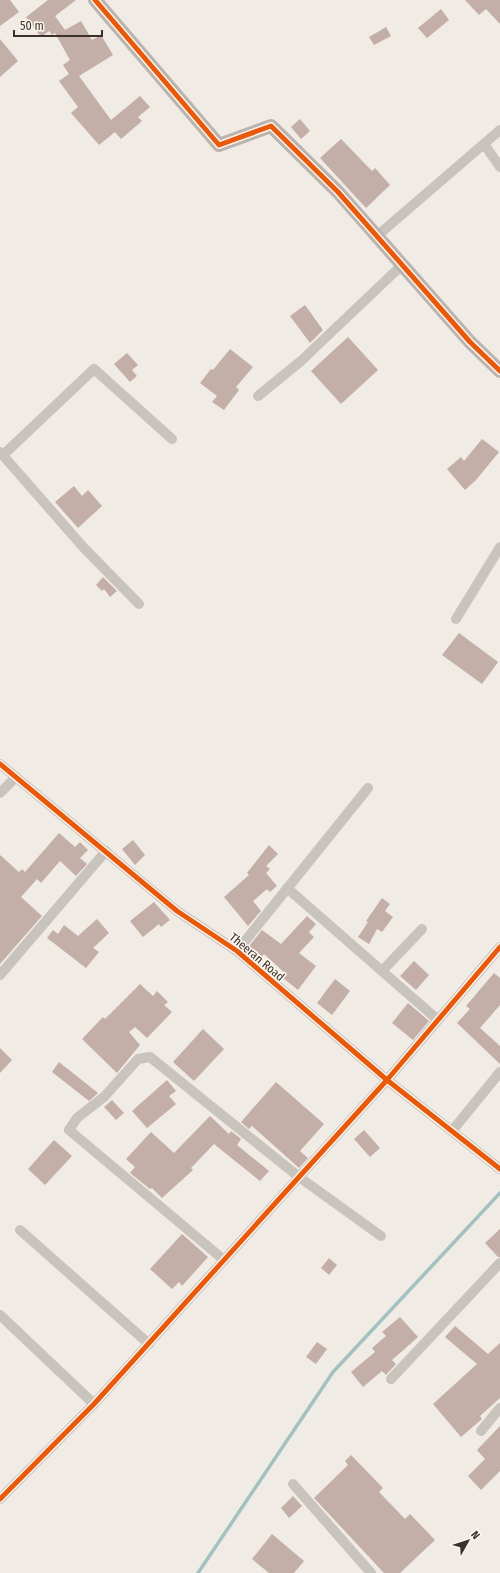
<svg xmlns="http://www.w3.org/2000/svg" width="500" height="1573" viewBox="0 0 500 1573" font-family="'Fira Sans Condensed',sans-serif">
<rect width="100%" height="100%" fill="#f0ebe5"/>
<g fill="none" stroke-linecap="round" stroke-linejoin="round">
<polyline stroke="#a1c2c1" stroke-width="3.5" points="198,1573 333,1372 500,1193"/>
</g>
<g fill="#c3afa7">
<polygon points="0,0 10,0 19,12 0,26"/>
<polygon points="48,0 76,0 55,16 65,30 81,21 92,40 101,35 113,55 79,76 111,120 140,96 150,107 138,117 142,121 121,139 115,132 99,145 71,113 78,107 59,81 69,74 63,65 70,60 55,33 52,35 49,31 41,37 26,17"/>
<polygon points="465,0 500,0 500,24 486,9 479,15"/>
<polygon points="441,9 449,20 427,38 418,28"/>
<polygon points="386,27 391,36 374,45 369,37"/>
<polygon points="0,39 18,61 0,77"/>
<polygon points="300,119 310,131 301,139 291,127"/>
<polygon points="341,139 372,171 375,168 390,185 366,208 320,158"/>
<polygon points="305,305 323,330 310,343 290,316"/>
<polygon points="348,337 378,370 341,404 311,371"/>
<polygon points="230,349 253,367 236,387 239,390 224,410 212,402 217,396 200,383 211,369 213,370"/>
<polygon points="127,353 138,365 132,370 137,376 130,382 114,364"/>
<polygon points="482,439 499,452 476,480 465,490 447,469 461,457 464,461"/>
<polygon points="74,486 82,496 88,490 102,506 78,528 55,502"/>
<polygon points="103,577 117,591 110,597 104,589 102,591 96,585"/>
<polygon points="459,633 498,662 482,684 442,655"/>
<polygon points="59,833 75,847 80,842 88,850 80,858 87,864 76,876 60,861 41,883 37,879 21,897 42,916 0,964 0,855 19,872 22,869 25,872"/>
<polygon points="133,840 145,855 135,865 122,849"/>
<polygon points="269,845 278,854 266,866 270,869 266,873 277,886 270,892 267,889 253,901 261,911 248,926 224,897 249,875 247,873"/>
<polygon points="382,898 390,904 385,911 393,917 382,932 377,929 369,944 358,937 368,922 366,921"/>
<polygon points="154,902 170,920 161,927 159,924 143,937 130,921"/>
<polygon points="307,916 316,924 309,932 314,937 299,953 316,966 298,990 283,978 286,974 264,954 260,960 246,950 262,930 281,944"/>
<polygon points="97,919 109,933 93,948 99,952 86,968 47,938 53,930 58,934 64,925 78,936"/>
<polygon points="414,961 429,975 416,990 400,976"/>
<polygon points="494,973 500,978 500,1005 480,1028 500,1046 500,1064 457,1023 470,1009 466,1006"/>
<polygon points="335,979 350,991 332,1015 317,1003"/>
<polygon points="140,984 153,996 157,991 168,1002 164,1005 172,1012 147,1038 135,1027 129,1032 140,1045 117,1073 82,1039 103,1017 105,1019"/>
<polygon points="408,1003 429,1021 413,1040 392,1023"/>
<polygon points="203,1029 224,1049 194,1081 173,1062"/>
<polygon points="0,1048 12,1060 0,1073"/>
<polygon points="59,1062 98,1093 89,1101 52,1072"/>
<polygon points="167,1080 176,1091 169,1096 176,1104 147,1128 132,1111"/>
<polygon points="276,1082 324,1124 300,1151 308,1158 299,1168 252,1126 249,1129 241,1122"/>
<polygon points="112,1100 124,1113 116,1120 104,1107"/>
<polygon points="210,1116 229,1134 231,1131 241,1139 237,1145 269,1171 260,1181 214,1144 191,1168 193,1170 162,1198 152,1188 150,1189 130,1173 135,1167 126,1159 151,1132 174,1153"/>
<polygon points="364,1130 380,1148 370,1157 354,1139"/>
<polygon points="54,1140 72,1156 45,1185 28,1169"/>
<polygon points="500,1229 500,1257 498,1257 485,1243"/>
<polygon points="182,1234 208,1257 182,1286 179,1282 172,1289 150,1269"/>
<polygon points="329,1258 337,1265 329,1275 321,1268"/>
<polygon points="400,1317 418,1337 392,1360 396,1364 386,1375 382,1371 363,1387 351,1372 375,1352 372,1348 386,1336 382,1332"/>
<polygon points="455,1326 488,1354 500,1343 500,1398 480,1416 482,1419 461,1437 433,1404 477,1364 445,1337"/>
<polygon points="317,1342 327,1349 316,1364 306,1357"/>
<polygon points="500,1426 500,1471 481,1490 468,1476 485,1459 477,1450"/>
<polygon points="351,1455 383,1488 379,1492 405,1519 410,1514 435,1540 400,1573 384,1573 314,1498 348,1465 345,1461"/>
<polygon points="293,1496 302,1506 289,1518 281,1508"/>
<polygon points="272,1534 304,1561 294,1573 269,1573 252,1559"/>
</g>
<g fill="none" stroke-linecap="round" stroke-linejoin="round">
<g stroke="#c9c3be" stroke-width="10">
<polyline points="484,144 500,167"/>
<polyline points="377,236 500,130"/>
<polyline points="258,396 301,361 402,265"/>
<polyline points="0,452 84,548 139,604"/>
<polyline points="3,455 94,369 172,439"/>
<polyline points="456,619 500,547"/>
<polyline points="0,764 177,911 237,951 387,1080 500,1169"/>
<polyline points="0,793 16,777"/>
<polyline points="287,888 438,1020"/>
<polyline points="237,951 368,788"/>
<polyline points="382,971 422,929"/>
<polyline points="0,975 106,851"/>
<polyline points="452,1131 500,1072"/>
<polyline points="20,1230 149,1344"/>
<polyline points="224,1260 69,1130 77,1118 105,1096 138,1059 150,1057 299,1177 381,1236"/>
<polyline points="0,1315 94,1404"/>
<polyline points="391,1379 500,1263"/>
<polyline points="481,1431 500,1408"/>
<polyline points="293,1484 371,1573"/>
<polyline points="0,1499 94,1404 299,1177 387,1080 500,947"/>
</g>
<polyline stroke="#bab3ae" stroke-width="14" points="95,0 219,145 271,126 338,192 470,342 500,371"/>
<g stroke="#fbf5ee" stroke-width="8">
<g id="cycleway">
<polyline points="95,0 219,145 271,126 338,192 470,342 500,371"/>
<polyline points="0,764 177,911 237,951 387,1080 500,1169"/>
<polyline points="0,1499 94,1404 299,1177 387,1080 500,947"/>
</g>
</g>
<use href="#cycleway" stroke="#e8590c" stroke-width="5"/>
</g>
<g text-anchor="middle" stroke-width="3.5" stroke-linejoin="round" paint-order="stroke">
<g font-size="12" fill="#3b302b" stroke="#fbf5ee">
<text transform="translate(257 957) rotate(40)" y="4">Theeran Road</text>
</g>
</g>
<g transform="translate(468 1541) rotate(51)" stroke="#fbf5ee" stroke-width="3" paint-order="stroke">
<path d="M0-3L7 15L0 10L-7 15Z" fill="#3b302b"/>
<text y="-6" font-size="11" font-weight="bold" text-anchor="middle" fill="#3b302b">N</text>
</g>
<path d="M14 30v6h88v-6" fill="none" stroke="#3b302b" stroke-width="2"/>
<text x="20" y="30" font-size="12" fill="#3b302b" stroke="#fbf5ee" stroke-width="3" paint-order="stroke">50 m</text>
</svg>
